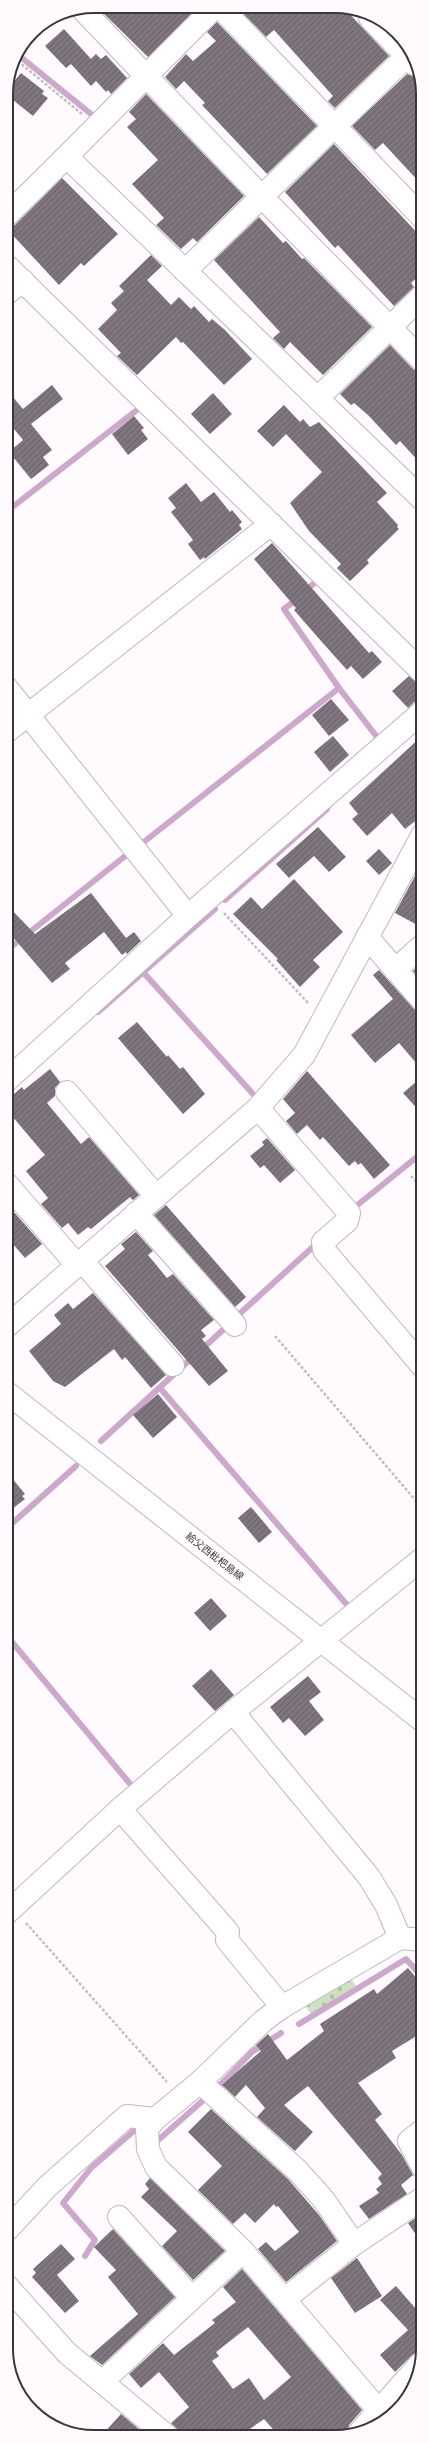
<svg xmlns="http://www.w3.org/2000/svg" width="429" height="2443" viewBox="0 0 429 2443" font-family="Roboto,'Noto Sans JP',sans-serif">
<defs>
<pattern id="cemetery-stones" width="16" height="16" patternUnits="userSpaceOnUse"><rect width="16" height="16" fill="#cde2c3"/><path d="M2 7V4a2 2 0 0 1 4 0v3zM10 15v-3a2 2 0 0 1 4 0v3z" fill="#b1c2a8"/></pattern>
<pattern id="building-hatch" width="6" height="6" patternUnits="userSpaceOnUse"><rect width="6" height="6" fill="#7f757f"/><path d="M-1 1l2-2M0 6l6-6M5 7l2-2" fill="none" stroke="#696169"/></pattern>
</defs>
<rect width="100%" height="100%" fill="#fefafe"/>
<polygon fill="url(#cemetery-stones)" points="349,1975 356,1986 311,2014 304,2004"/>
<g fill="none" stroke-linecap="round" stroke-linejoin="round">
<g stroke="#cca8ca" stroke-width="6">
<polyline points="17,54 91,114"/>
<polyline points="421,510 422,511"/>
<polyline points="6,512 142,406"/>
<polyline points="305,591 318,580 316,578"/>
<polyline points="339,688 377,737"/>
<polyline points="140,845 339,688 284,609 297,599"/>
<polyline points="225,900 327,809"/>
<polyline points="6,951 129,853"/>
<polyline points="143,972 253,1094"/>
<polyline points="98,1012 215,909"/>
<polyline points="352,1203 355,1207 423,1152"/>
<polyline points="236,1317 314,1246"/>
<polyline points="201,1350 225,1328"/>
<polyline points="160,1388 348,1606"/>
<polyline points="101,1441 193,1357"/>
<polyline points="7,1528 76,1466"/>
<polyline points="7,1636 131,1785"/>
<polyline points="299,2024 406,1959 423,1978"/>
<polyline points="215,2090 252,2052 281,2033"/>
<polyline points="156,2142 208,2096"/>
<polyline points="85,2256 95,2240 63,2203 91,2168 137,2128 141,2132"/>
</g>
</g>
<g fill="url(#building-hatch)" fill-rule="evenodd">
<polygon points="96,6 151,6 198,7 148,57"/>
<polygon points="237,7 344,8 389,56 335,108 328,101 333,96 274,30 266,37"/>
<polygon points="217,22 317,126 267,174 202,105 205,103 184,81 176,89 165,77 186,54 193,61 216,41 207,32"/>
<polygon points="64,29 91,59 96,54 101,59 106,55 127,78 111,94 108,90 106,92 96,81 91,86 71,64 66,68 45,46"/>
<polygon points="21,73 44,91 42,94 48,98 33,116 8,96 12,92 8,89"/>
<polygon points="407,74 413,76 422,86 422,185 383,143 375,150 352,126"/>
<polygon points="146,94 244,196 197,242 193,238 181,249 156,225 164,218 132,184 158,160 127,127 136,119 129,112"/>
<polygon points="334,144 422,238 422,273 411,283 414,287 394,306 338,245 335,248 285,192"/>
<polygon points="62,178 118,234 84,266 81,263 59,285 6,228 15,225"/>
<polygon points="259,217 283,243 286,241 302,259 304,258 372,327 323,375 290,342 284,349 273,338 280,332 214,260"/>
<polygon points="151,255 162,266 147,280 171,305 179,297 191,309 194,306 209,322 212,319 225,330 252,359 224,385 183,342 181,343 176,337 137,375 117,356 121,353 98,329 117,310 111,303 124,291 119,286"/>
<polygon points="390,345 413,369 422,372 422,465 400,441 396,445 368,415 354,403 351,405 340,394"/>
<polygon points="52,385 63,399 31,424 52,450 43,457 49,465 31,479 9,452 23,440 6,419 6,389 23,409"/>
<polygon points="213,393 232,414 210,434 191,414"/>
<polygon points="284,405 300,422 303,419 310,427 319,422 387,493 377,502 398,525 397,527 399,529 367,560 369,563 350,581 337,568 341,564 309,531 290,503 322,472 286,434 273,447 257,431"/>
<polygon points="134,416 144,428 141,430 148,439 128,455 112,434"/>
<polygon points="186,483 201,502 214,492 230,512 232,510 242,522 239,525 242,529 205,559 204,557 200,560 188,544 193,540 171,512 176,508 168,498"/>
<polygon points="272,543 369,653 372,651 382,662 363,679 351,666 347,670 321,641 294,610 296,608 254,559"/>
<polygon points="409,676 419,684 422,684 422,700 414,702 408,708 392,691"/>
<polygon points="331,699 349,720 329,736 312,715"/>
<polygon points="333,736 349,755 330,772 314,752"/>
<polygon points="422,736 423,815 405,829 392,813 367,836 352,819 358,814 349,803"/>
<polygon points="318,827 346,857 329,872 314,856 289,878 276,864"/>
<polygon points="379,849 392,863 379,875 366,861"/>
<polygon points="423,861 423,928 395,913"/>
<polygon points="294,879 343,932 313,960 320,967 300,987 276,960 278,959 233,914 251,897 262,909"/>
<polygon points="91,893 126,938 134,932 141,941 127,954 126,952 122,955 104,932 65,963 70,969 52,983 6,929 6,904 35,934"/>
<polygon points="423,962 423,982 413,971"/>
<polygon points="379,970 414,1009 423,1013 423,1071 399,1043 375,1063 351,1035 393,999 373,975"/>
<polygon points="137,1022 167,1057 168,1055 180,1069 183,1067 205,1094 183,1114 118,1038"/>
<polygon points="50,1069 60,1082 55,1088 55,1096 47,1103 81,1144 89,1137 139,1195 133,1200 130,1197 91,1229 88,1227 78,1235 68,1223 62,1228 41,1204 48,1198 26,1171 45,1155 6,1109 6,1101 22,1087 24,1090"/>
<polygon points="307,1071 390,1165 374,1179 361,1163 358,1165 355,1161 349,1166 323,1137 320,1140 307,1125 297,1134 286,1121 295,1113 283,1099"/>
<polygon points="423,1076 423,1115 403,1093"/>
<polygon points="267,1138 295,1170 280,1183 264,1165 260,1168 250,1156 264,1145 262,1142"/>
<polygon points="6,1203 42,1244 25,1258 6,1236"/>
<polygon points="166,1205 246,1297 235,1307 154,1215"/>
<polygon points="136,1232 153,1251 148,1255 167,1278 173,1274 214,1320 201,1330 206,1336 202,1339 228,1371 209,1386 105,1266 125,1249 121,1244"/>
<polygon points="93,1293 166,1375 151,1388 125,1357 122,1360 114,1349 65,1387 53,1381 29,1351 61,1324 54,1315 68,1303 73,1309"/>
<polygon points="158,1394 177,1417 153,1438 133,1415"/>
<polygon points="7,1472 25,1494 22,1496 25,1499 7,1513"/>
<polygon points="251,1507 272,1532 259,1543 238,1518"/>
<polygon points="211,1598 227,1616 210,1631 194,1613"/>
<polygon points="211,1669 234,1695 215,1711 192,1686"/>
<polygon points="308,1676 321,1692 309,1701 324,1720 305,1736 289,1718 283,1723 270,1707"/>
<polygon points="408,1968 423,1986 423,2032 392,2051 396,2058 358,2083 382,2114 375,2120 402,2155 413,2175 401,2185 407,2194 369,2219 359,2206 379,2193 376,2189 382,2184 378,2178 382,2174 308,2086 284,2105 313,2132 295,2151 257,2117 265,2108 246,2085 235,2097 222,2085 261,2051 256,2045 268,2034 287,2060 324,2031 320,2024 374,1989 377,1994"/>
<polygon points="211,2109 288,2179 319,2215 337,2241 286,2282 258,2249 266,2242 275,2251 299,2232 278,2206 276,2207 274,2204 255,2223 245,2213 233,2224 198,2190 222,2166 188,2132"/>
<polygon points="150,2178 225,2251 193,2280 162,2246 177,2231 141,2197 149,2189 145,2184"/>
<polygon points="421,2215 423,2218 423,2245 408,2223"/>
<polygon points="113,2229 175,2297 102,2365 90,2356 138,2314 108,2277 116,2270 94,2247"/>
<polygon points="61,2244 75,2259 57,2275 79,2301 65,2313 32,2277 36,2273 33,2269"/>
<polygon points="357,2258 382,2296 355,2313 331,2278"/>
<path d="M242 2269 362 2410 349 2425 347 2436H279L264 2419 240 2436H179V2431L171 2423 189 2407 159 2372 141 2388 129 2374 163 2343 174 2355 215 2323 212 2320 236 2302 223 2287ZM248 2327 291 2377 264 2400 249 2378 233 2389 212 2361 219 2356 216 2352Z"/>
<polygon points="396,2286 423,2317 423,2347 411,2356 395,2372 380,2355 408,2330 380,2300"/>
<polygon points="121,2414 147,2436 102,2435"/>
</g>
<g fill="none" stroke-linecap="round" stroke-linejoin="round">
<g stroke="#c2b7c1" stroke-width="24">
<g id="minor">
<polyline points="220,7 422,217"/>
<polyline points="81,8 262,197 422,360"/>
<polyline points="370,18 414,64"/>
<polyline points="67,157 422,499"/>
<path d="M6 216C77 148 145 76 215 7"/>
<polyline points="6,265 422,672"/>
<polyline points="185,271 407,56"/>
<polyline points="6,294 23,281"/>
<polyline points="318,398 422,296"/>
<polyline points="6,687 188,916"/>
<polyline points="6,732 271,524"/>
<polyline points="367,937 423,1001"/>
<polyline points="395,970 423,945"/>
<polyline points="6,1081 188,916 422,712"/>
<polyline points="67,1092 156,1196"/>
<polyline points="258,1108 349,1213 347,1221 323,1242 324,1250 423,1367"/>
<polyline points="6,1183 77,1265"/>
<polyline points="136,1213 235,1325"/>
<polyline points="82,1261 173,1365"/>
<polyline points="6,1327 258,1108 304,1055 423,834"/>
<polyline points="233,1712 369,1877 386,1905 400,1938"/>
<polyline points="120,1809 228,1932 227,1940 282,2007"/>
<polyline points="7,1913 120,1809 233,1712 423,1558"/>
<polyline points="200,2082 297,2170 324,2200 354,2244"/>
<polyline points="423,2130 409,2141 423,2168"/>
<polyline points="119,2217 192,2298"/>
<polyline points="7,2230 47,2187 127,2116 155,2119"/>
<polyline points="7,2286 67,2353 167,2436"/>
<polyline points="285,2299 354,2244 423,2198"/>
<polyline points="102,2382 243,2251"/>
<polyline points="386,2419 243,2251 156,2167 148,2149 147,2129 155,2119 200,2082 263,2021 282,2007 400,1938 423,1940"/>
<polyline points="359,2433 420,2364"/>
</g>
</g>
<g stroke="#c2b7c1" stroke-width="24">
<polyline id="major" points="6,1392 423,1721"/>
</g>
<g stroke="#c2bec2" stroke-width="2.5" stroke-dasharray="3 2" stroke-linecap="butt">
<polyline points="14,58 82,114"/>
<polyline points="224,913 309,1004"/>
<polyline points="411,1176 423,1189"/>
<polyline points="275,1336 423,1509"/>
<polyline points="26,1923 167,2082"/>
</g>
<use href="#minor" stroke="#fff" stroke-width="22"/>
<use href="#major" stroke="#fff" stroke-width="22"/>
</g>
<g text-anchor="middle" stroke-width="4" stroke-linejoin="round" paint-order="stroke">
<g font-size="10" fill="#3a363a" stroke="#fefafe">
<text transform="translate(215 1556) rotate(38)" y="4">給父西枇杷島線</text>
</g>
</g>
<path d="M0 0H429V2443H0ZM94 13H335A81 81 0 0 1 416 94V2349A81 81 0 0 1 335 2430H94A81 81 0 0 1 13 2349V94A81 81 0 0 1 94 13Z" fill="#fefafe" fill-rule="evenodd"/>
<path fill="none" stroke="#3a363a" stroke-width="2" d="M94 13H335A81 81 0 0 1 416 94V2349A81 81 0 0 1 335 2430H94A81 81 0 0 1 13 2349V94A81 81 0 0 1 94 13Z"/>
</svg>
